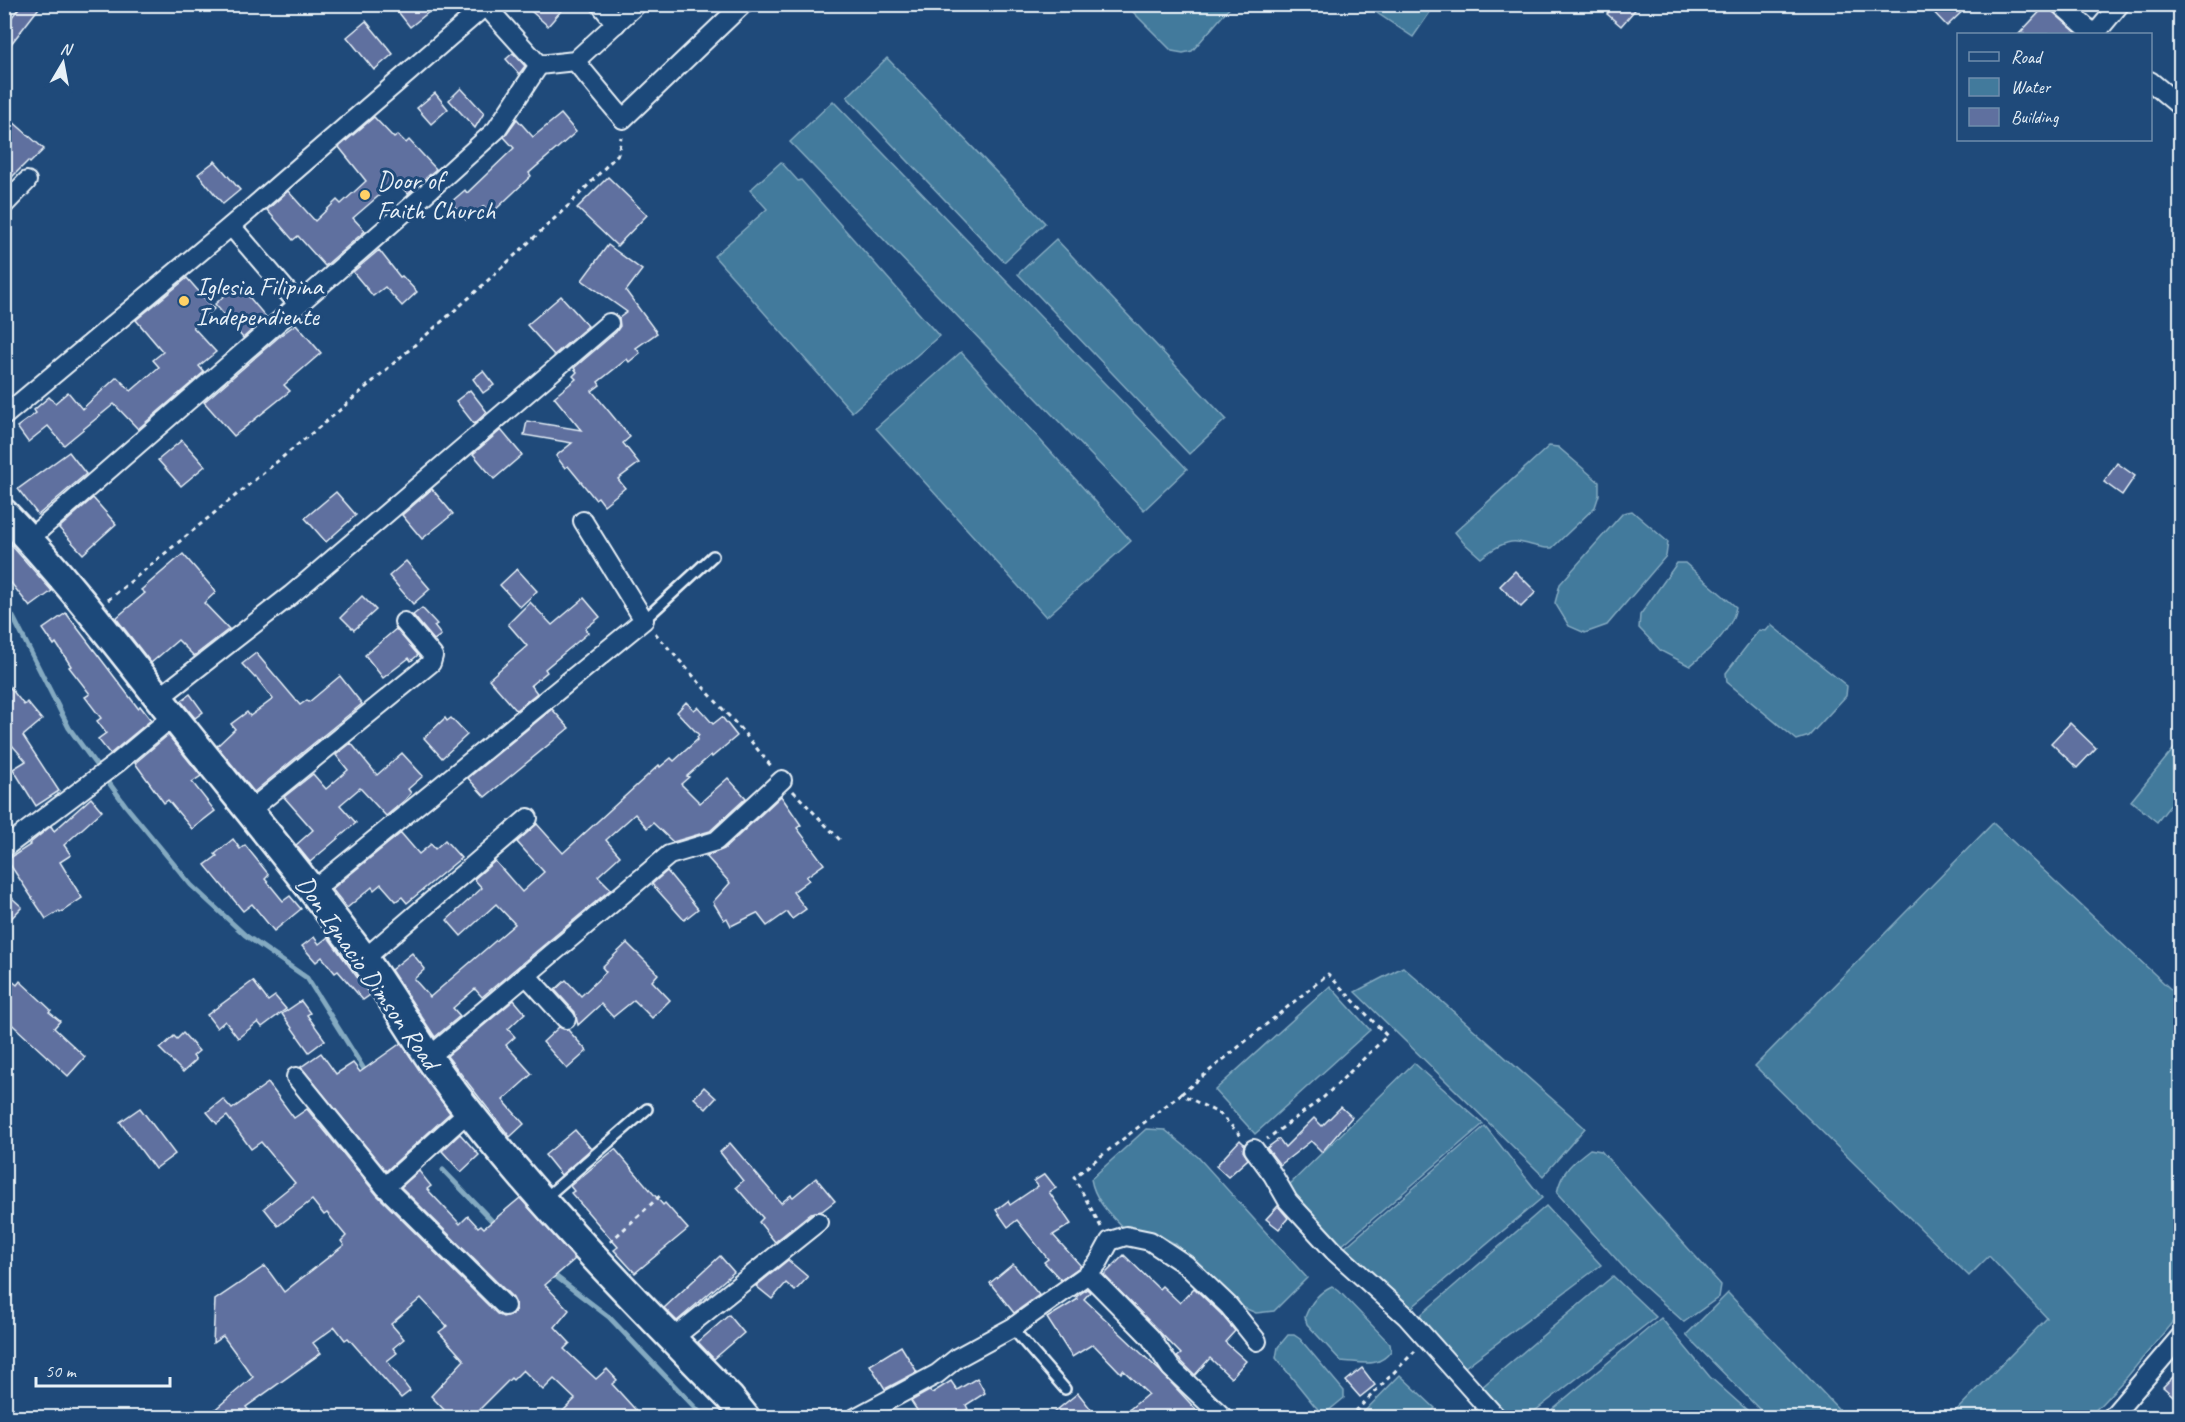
<svg xmlns="http://www.w3.org/2000/svg" width="2185" height="1422" viewBox="0 0 2185 1422" font-family="Caveat,sans-serif">
<rect width="100%" height="100%" fill="#1f4a7a"/>
<filter id="ink" filterUnits="userSpaceOnUse"><feTurbulence type="fractalNoise" baseFrequency=".0167" numOctaves="2"/><feDisplacementMap in="SourceGraphic" scale="12" xChannelSelector="R" yChannelSelector="G"/><feConvolveMatrix kernelMatrix="1 2 1 2 8 2 1 2 1" color-interpolation-filters="sRGB"/></filter>
<g filter="url(#ink)">
<g fill="#427a9c" stroke="#84aac1" stroke-width="1.5">
<polygon points="1126,5 1232,5 1192,51 1183,53 1172,51"/>
<polygon points="1365,5 1435,5 1413,37"/>
<polygon points="887,58 1045,223 1004,262 847,97"/>
<polygon points="833,101 1187,469 1144,510 790,142"/>
<polygon points="781,162 798,181 801,180 939,336 852,412 714,256 767,209 750,190"/>
<polygon points="1056,239 1226,419 1189,454 1018,274"/>
<polygon points="961,352 1131,541 1046,617 876,428"/>
<path d="M1549 446 1558 447 1599 482V495L1595 507 1552 548C1539 549 1529 543 1517 542 1505 540 1490 551 1481 558L1463 542 1455 532Z"/>
<polygon points="1632,511 1668,542 1666,556 1607,625 1585,633 1569,626 1555,603 1560,584 1623,513"/>
<path d="M1677 563H1685L1736 607C1732 631 1709 650 1690 666L1661 651 1639 628 1640 615Z"/>
<polygon points="1771,625 1847,686 1846,696 1809,736 1797,740 1727,682 1726,673 1759,630 1766,631"/>
<polygon points="2180,741 2180,793 2157,822 2131,801"/>
<polygon points="1993,823 2180,998 2180,1313 2127,1377 2089,1417 1950,1417 2047,1318 1989,1256 1969,1276 1755,1066"/>
<polygon points="1403,967 1585,1128 1543,1176 1355,992"/>
<polygon points="1330,986 1370,1030 1255,1134 1215,1090"/>
<polygon points="1414,1063 1483,1124 1340,1247 1287,1187"/>
<polygon points="1485,1126 1542,1198 1411,1308 1342,1250"/>
<path d="M1146 1129 1165 1130 1198 1157 1307 1278 1274 1311 1256 1313 1235 1304 1197 1268 1176 1244 1154 1233 1127 1232C1112 1216 1095 1202 1091 1179Z"/>
<path d="M1590 1149 1601 1151 1721 1285 1719 1297 1684 1322 1626 1270 1557 1193C1561 1171 1574 1161 1590 1149Z"/>
<polygon points="1546,1206 1601,1265 1465,1367 1416,1319"/>
<polygon points="1613,1276 1656,1317 1527,1417 1511,1417 1482,1387"/>
<path d="M1332 1286 1339 1291 1390 1344 1391 1351C1378 1369 1361 1362 1341 1361L1307 1324 1305 1317C1310 1304 1319 1292 1332 1286Z"/>
<polygon points="1728,1293 1846,1417 1766,1417 1766,1416 1686,1335"/>
<polygon points="1661,1318 1710,1377 1748,1411 1740,1418 1543,1417"/>
<polygon points="1288,1335 1294,1335 1300,1339 1344,1391 1344,1398 1327,1412 1320,1411 1314,1405 1276,1358 1278,1347"/>
<polygon points="1400,1375 1435,1408 1426,1417 1359,1417"/>
</g>
<g fill="none" stroke-linecap="round" stroke-linejoin="round">
<g stroke="#84aac1" stroke-width="5">
<polyline points="4,608 13,617 69,728 126,806 191,885 245,935 307,978 367,1074"/>
<polyline points="443,1170 496,1225"/>
<polyline points="550,1272 609,1317 705,1418"/>
</g>
</g>
<g fill="#5f709f" stroke="#e8f1f8" stroke-width="1.5">
<polygon points="22,4 42,4 4,53 4,27"/>
<polygon points="392,4 439,4 410,27"/>
<polygon points="523,4 567,4 548,26"/>
<polygon points="1616,4 1640,4 1621,26 1607,14"/>
<polygon points="1926,4 1970,4 1947,26"/>
<polygon points="2047,4 2049,4 2053,12 2078,34 2019,34"/>
<polygon points="366,21 393,54 374,70 347,37"/>
<polygon points="513,53 525,66 519,74 506,59"/>
<polygon points="461,88 484,113 475,128 449,100"/>
<polygon points="435,93 448,109 431,124 417,108"/>
<polygon points="4,114 44,149 30,163 28,161 4,185"/>
<polygon points="561,114 576,132 529,173 531,176 491,214 484,206 466,220 451,202 465,190 467,193 514,148 504,137 517,119 533,137"/>
<polygon points="374,117 394,138 398,135 406,143 409,140 436,169 408,194 396,181 353,218 365,231 325,266 298,236 293,240 267,210 288,191 315,221 337,200 341,204 366,181 339,147"/>
<polygon points="215,161 240,190 223,204 198,174"/>
<polygon points="608,177 647,215 617,246 577,208"/>
<polygon points="608,245 642,270 626,291 657,333 636,348 640,353 629,362 627,359 598,382 600,385 592,391 630,437 623,443 639,463 618,479 625,488 604,505 598,497 595,499 568,466 565,468 556,456 572,443 524,435 527,421 581,430 554,397 576,379 573,376 577,372 574,368 616,332 620,326 619,318 627,312 582,280"/>
<polygon points="379,250 400,277 402,276 417,292 402,306 385,287 373,296 353,272"/>
<polygon points="187,278 214,309 193,327 216,352 199,366 204,372 138,429 114,404 64,445 48,426 28,442 17,427 36,413 34,410 49,397 55,403 68,392 82,409 117,377 131,391 159,367 153,360 163,352 136,320"/>
<polygon points="238,284 266,317 243,338 215,304"/>
<polygon points="561,296 588,326 554,355 527,325"/>
<polygon points="296,324 321,353 284,385 290,391 234,436 204,402 281,335"/>
<polygon points="483,371 494,385 483,393 473,379"/>
<polygon points="470,390 487,412 474,424 456,401"/>
<polygon points="501,430 522,455 494,479 473,454"/>
<polygon points="182,440 205,466 181,486 158,460"/>
<polygon points="69,452 86,474 38,515 18,489"/>
<polygon points="2117,463 2135,476 2122,495 2104,482"/>
<polygon points="432,489 453,514 422,539 402,515"/>
<polygon points="336,492 356,515 326,542 305,518"/>
<polygon points="93,498 116,524 83,554 59,528"/>
<polygon points="4,537 52,591 30,607 4,574"/>
<polygon points="183,554 216,592 204,603 229,629 194,656 178,640 151,663 116,618 145,593 141,590"/>
<polygon points="406,561 430,589 413,604 389,576"/>
<polygon points="517,569 537,591 520,607 500,585"/>
<polygon points="1515,571 1536,592 1521,607 1500,586"/>
<polygon points="362,596 376,610 354,630 341,617"/>
<polygon points="584,598 600,617 585,629 588,633 545,669 547,672 531,685 537,693 516,710 489,679 527,646 508,624 530,602 552,625"/>
<polygon points="422,608 437,624 434,626 441,635 434,640 413,615"/>
<polygon points="66,613 138,708 140,706 151,720 110,754 98,739 106,733 97,721 101,718 85,697 90,694 69,667 71,666 56,643 54,645 43,629"/>
<polygon points="396,629 418,655 411,661 409,658 383,678 365,655"/>
<polygon points="256,653 300,705 307,700 309,702 340,676 362,704 254,792 217,746 235,729 231,724 247,712 250,716 273,699 256,677 255,678 242,664"/>
<polygon points="4,680 24,705 27,702 42,720 23,736 59,791 36,806 13,769 26,761 4,736"/>
<polygon points="190,694 203,712 195,718 181,701"/>
<polygon points="686,702 694,710 698,707 713,724 722,717 737,736 712,757 711,755 687,776 689,777 681,784 700,803 728,778 746,798 710,831 673,842 653,823 647,828 635,814 606,840 620,856 598,876 611,889 482,997 475,989 453,1008 460,1016 435,1037 391,970 412,953 425,969 414,979 430,997 515,924 496,904 461,936 447,920 482,888 474,879 495,861 522,892 544,872 517,842 537,824 563,853 659,765 660,767 671,758 674,761 698,739 697,737 699,735 677,712"/>
<polygon points="552,709 569,728 485,797 468,778"/>
<polygon points="445,718 447,721 451,718 467,735 442,758 424,738"/>
<polygon points="2070,723 2096,748 2077,768 2051,743"/>
<polygon points="168,735 201,776 192,782 215,811 192,829 168,800 164,803 135,763"/>
<polygon points="351,743 377,775 402,753 423,776 408,789 411,793 405,800 386,816 360,788 340,805 356,823 310,862 296,845 313,830 284,797 313,774 326,789 348,770 336,755"/>
<polygon points="781,796 801,825 797,828 824,864 806,877 809,880 793,892 806,909 792,919 787,912 767,926 757,913 731,926 727,918 724,920 713,902 730,883 706,856 724,849"/>
<polygon points="91,798 102,811 64,845 71,855 60,862 82,898 60,913 59,911 46,919 7,860 30,845 29,844 51,826 54,831"/>
<polygon points="401,833 419,854 431,844 435,849 445,840 461,858 407,903 402,897 396,901 381,884 374,890 372,887 347,908 332,889"/>
<polygon points="233,839 240,849 245,845 269,875 265,879 283,901 290,896 301,909 274,931 252,904 243,911 205,865 217,856 215,854"/>
<polygon points="667,871 698,909 684,920 652,884"/>
<polygon points="4,891 22,907 4,926"/>
<polygon points="314,937 319,944 328,937 370,995 363,1000 338,971 335,973 322,957 316,962 302,946"/>
<polygon points="627,943 658,974 652,981 670,1000 652,1018 634,1000 613,1017 601,1004 578,1025 575,1012 555,990 566,980 581,996 606,972 602,967"/>
<polygon points="4,974 17,985 20,981 51,1010 49,1012 60,1021 54,1028 85,1057 68,1076 4,1017"/>
<polygon points="253,981 268,1001 275,996 286,1009 262,1027 258,1022 238,1038 225,1021 217,1028 207,1015"/>
<polygon points="514,1000 525,1013 508,1029 515,1037 506,1045 532,1074 503,1100 524,1124 510,1137 447,1056"/>
<polygon points="301,1001 310,1013 307,1015 325,1040 309,1052 282,1014"/>
<polygon points="559,1027 568,1030 587,1051 567,1069 543,1042"/>
<polygon points="183,1033 199,1051 193,1056 196,1060 183,1072 160,1049 174,1036 177,1039"/>
<polygon points="401,1043 450,1113 386,1171 301,1067 321,1053 336,1074 353,1063 360,1072"/>
<polygon points="268,1083 294,1118 307,1109 377,1195 497,1314 503,1317 513,1314 516,1309 516,1304 513,1298 401,1187 419,1171 431,1186 427,1189 460,1224 468,1216 478,1227 481,1225 484,1228 520,1198 575,1259 545,1285 569,1310 555,1327 570,1343 564,1349 596,1379 607,1369 617,1380 612,1384 643,1418 556,1418 575,1399 554,1379 543,1390 523,1370 513,1380 511,1378 471,1418 452,1418 431,1396 464,1360 439,1332 447,1326 421,1298 391,1324 404,1339 393,1348 397,1353 387,1361 410,1391 401,1398 348,1338 345,1340 335,1327 313,1343 321,1353 246,1407 255,1418 205,1418 253,1377 223,1336 213,1343 215,1300 265,1266 284,1292 344,1245 341,1241 346,1236 327,1213 324,1215 312,1200 278,1226 264,1208 295,1183 261,1142 251,1149 227,1116 217,1124 207,1112 223,1099 232,1109"/>
<polygon points="704,1087 716,1098 706,1109 694,1098"/>
<polygon points="1341,1107 1352,1117 1322,1152 1311,1141 1280,1165 1267,1148 1279,1139 1285,1147 1314,1118 1322,1126"/>
<polygon points="140,1108 175,1154 155,1169 120,1122"/>
<polygon points="575,1130 591,1149 561,1175 545,1155"/>
<polygon points="460,1134 479,1155 461,1172 442,1151"/>
<polygon points="1240,1140 1244,1144 1243,1151 1248,1159 1228,1177 1216,1166"/>
<polygon points="730,1143 781,1203 791,1195 793,1197 816,1178 835,1201 822,1211 811,1213 775,1242 759,1222 763,1218 736,1187 743,1181 720,1152"/>
<polygon points="615,1149 663,1205 665,1203 688,1229 635,1273 614,1250 618,1247 571,1193 574,1191 570,1186"/>
<polygon points="1045,1174 1056,1188 1049,1192 1071,1224 1053,1235 1081,1266 1061,1280 1044,1262 1048,1259 1017,1220 1008,1227 996,1210 1008,1201 1010,1205 1038,1186 1034,1181"/>
<polygon points="1278,1206 1288,1218 1279,1229 1266,1219"/>
<polygon points="1124,1255 1159,1289 1162,1286 1180,1303 1194,1288 1221,1314 1235,1331 1225,1342 1246,1361 1231,1378 1210,1358 1195,1375 1177,1357 1181,1354 1104,1275"/>
<polygon points="720,1256 734,1272 677,1321 664,1308"/>
<polygon points="788,1260 808,1277 795,1291 786,1283 772,1299 756,1286"/>
<polygon points="1013,1264 1039,1295 1014,1313 990,1283"/>
<polygon points="1087,1289 1090,1292 1084,1299 1160,1371 1204,1418 1119,1418 1148,1394 1123,1370 1121,1373 1093,1344 1072,1357 1047,1318 1078,1299 1076,1297"/>
<polygon points="729,1315 744,1333 714,1359 698,1342"/>
<polygon points="901,1346 917,1372 885,1389 870,1365"/>
<polygon points="1362,1368 1375,1385 1360,1397 1346,1381"/>
<polygon points="2181,1369 2181,1403 2163,1387"/>
<polygon points="977,1378 985,1393 966,1405 968,1409 954,1418 948,1412 938,1418 922,1418 911,1401 929,1391 932,1393 951,1381 957,1390"/>
<polygon points="1078,1393 1098,1418 1047,1418"/>
</g>
<g fill="none" stroke-linecap="round" stroke-linejoin="round">
<g stroke="#e8f1f8" stroke-width="14">
<g id="lane">
<polyline points="644,620 713,556"/>
<polyline points="544,1199 647,1109"/>
<polyline points="1012,1328 1065,1389"/>
</g>
</g>
<g stroke="#e8f1f8" stroke-width="22">
<g id="street">
<polyline points="484,4 539,65 575,61 637,4"/>
<polyline points="600,4 616,24"/>
<polyline points="2060,4 2094,34"/>
<polyline points="2095,34 2120,4"/>
<polyline points="575,61 623,119 743,4"/>
<polyline points="2150,81 2180,106"/>
<polyline points="4,205 27,181"/>
<polyline points="231,226 298,304"/>
<polyline points="4,416 231,226 485,6 491,4"/>
<polyline points="29,539 423,196 496,130 539,65"/>
<polyline points="159,698 291,595 609,323"/>
<polyline points="249,811 431,663 433,656 404,622"/>
<polyline points="4,848 117,763 173,716"/>
<polyline points="312,891 644,620 583,521"/>
<polyline points="364,959 528,818"/>
<polyline points="526,975 566,1019"/>
<polyline points="429,1057 669,855 716,841 782,780"/>
<polyline points="296,1077 385,1187 505,1306"/>
<polyline points="1254,1149 1273,1175 1288,1201 1334,1251 1406,1316 1497,1418"/>
<polyline points="385,1187 469,1111"/>
<polyline points="1088,1274 1150,1337 1171,1368 1224,1418"/>
<polyline points="672,1339 818,1222"/>
<polyline points="855,1418 937,1374 957,1358 1012,1328 1088,1274 1098,1263 1110,1241 1126,1236 1150,1241 1186,1265 1229,1306 1257,1341"/>
<polyline points="2111,1418 2180,1337"/>
</g>
</g>
<g stroke="#e8f1f8" stroke-width="32">
<path id="secondary" d="M4 513C66 577 122 652 177 721 239 799 303 876 363 957 393 998 418 1044 449 1086 533 1198 632 1298 730 1398L746 1418"/>
</g>
<g stroke="#e8f1f8" stroke-width="3" stroke-dasharray="4.5 4.5" stroke-linecap="butt">
<polyline points="108,600 334,415 470,297 569,205 618,154 621,137"/>
<polyline points="655,633 745,734 771,766"/>
<polyline points="793,791 841,841"/>
<polyline points="1181,1094 1328,974 1387,1036 1324,1097 1267,1139"/>
<polyline points="1101,1227 1074,1177 1181,1094 1220,1114 1243,1138"/>
<polyline points="610,1242 662,1194"/>
<polyline points="1349,1418 1415,1351"/>
</g>
<use href="#lane" stroke="#1f4a7a" stroke-width="9"/>
<use href="#street" stroke="#1f4a7a" stroke-width="18"/>
<use href="#secondary" stroke="#1f4a7a" stroke-width="27"/>
</g>
</g>
<g fill="#ffd166" stroke="#1f4a7a" stroke-width="2">
<circle cx="365" cy="195" r="6"/>
<circle cx="184" cy="301" r="6"/>
</g>
<g text-anchor="middle" stroke-width="6" stroke-linejoin="round" paint-order="stroke">
<g font-size="26" fill="#e8f1f8" stroke="#1f4a7a" text-anchor="start">
<text x="377" y="189">Door of<tspan x="377" dy="30">Faith Church</tspan></text>
<text x="196" y="295">Iglesia Filipina<tspan x="196" dy="30">Independiente</tspan></text>
</g>
<g font-size="26" fill="#e8f1f8" stroke="#1f4a7a">
<text transform="translate(368 972) rotate(55)" y="9">Don Ignacio Dimson Road</text>
</g>
</g>
<rect width="2185" height="1422" fill="none" stroke="#1f4a7a" stroke-width="24"/>
<rect x="12" y="12" width="2161" height="1398" fill="none" stroke="#e8f1f8" stroke-width="2" filter="url(#ink)"/>
<rect x="1957" y="33" width="195" height="108" fill="#1f4a7a" stroke="#6f8dac" stroke-width="1.5"/>
<rect x="1969" y="52" width="30" height="9" fill="#1f4a7a" stroke="#6f8dac" stroke-width="1.5"/>
<text x="2011" y="63" font-size="18" fill="#e8f1f8">Road</text>
<rect x="1969" y="78" width="30" height="18" fill="#427a9c" stroke="#6f8dac" stroke-width="1.5"/>
<text x="2011" y="93" font-size="18" fill="#e8f1f8">Water</text>
<rect x="1969" y="108" width="30" height="18" fill="#5f709f" stroke="#6f8dac" stroke-width="1.5"/>
<text x="2011" y="123" font-size="18" fill="#e8f1f8">Building</text>
<g transform="translate(63 63) rotate(10)" stroke="#1f4a7a" stroke-width="4.5" paint-order="stroke">
<path d="M0-4.5L10 22L0 15L-10 22Z" fill="#e8f1f8"/>
<text y="-9" font-size="16" font-weight="bold" text-anchor="middle" fill="#e8f1f8">N</text>
</g>
<path d="M36 1377v9h134v-9" fill="none" stroke="#e8f1f8" stroke-width="3"/>
<text x="45" y="1377" font-size="18" fill="#e8f1f8" stroke="#1f4a7a" stroke-width="4.5" paint-order="stroke">50 m</text>
</svg>
